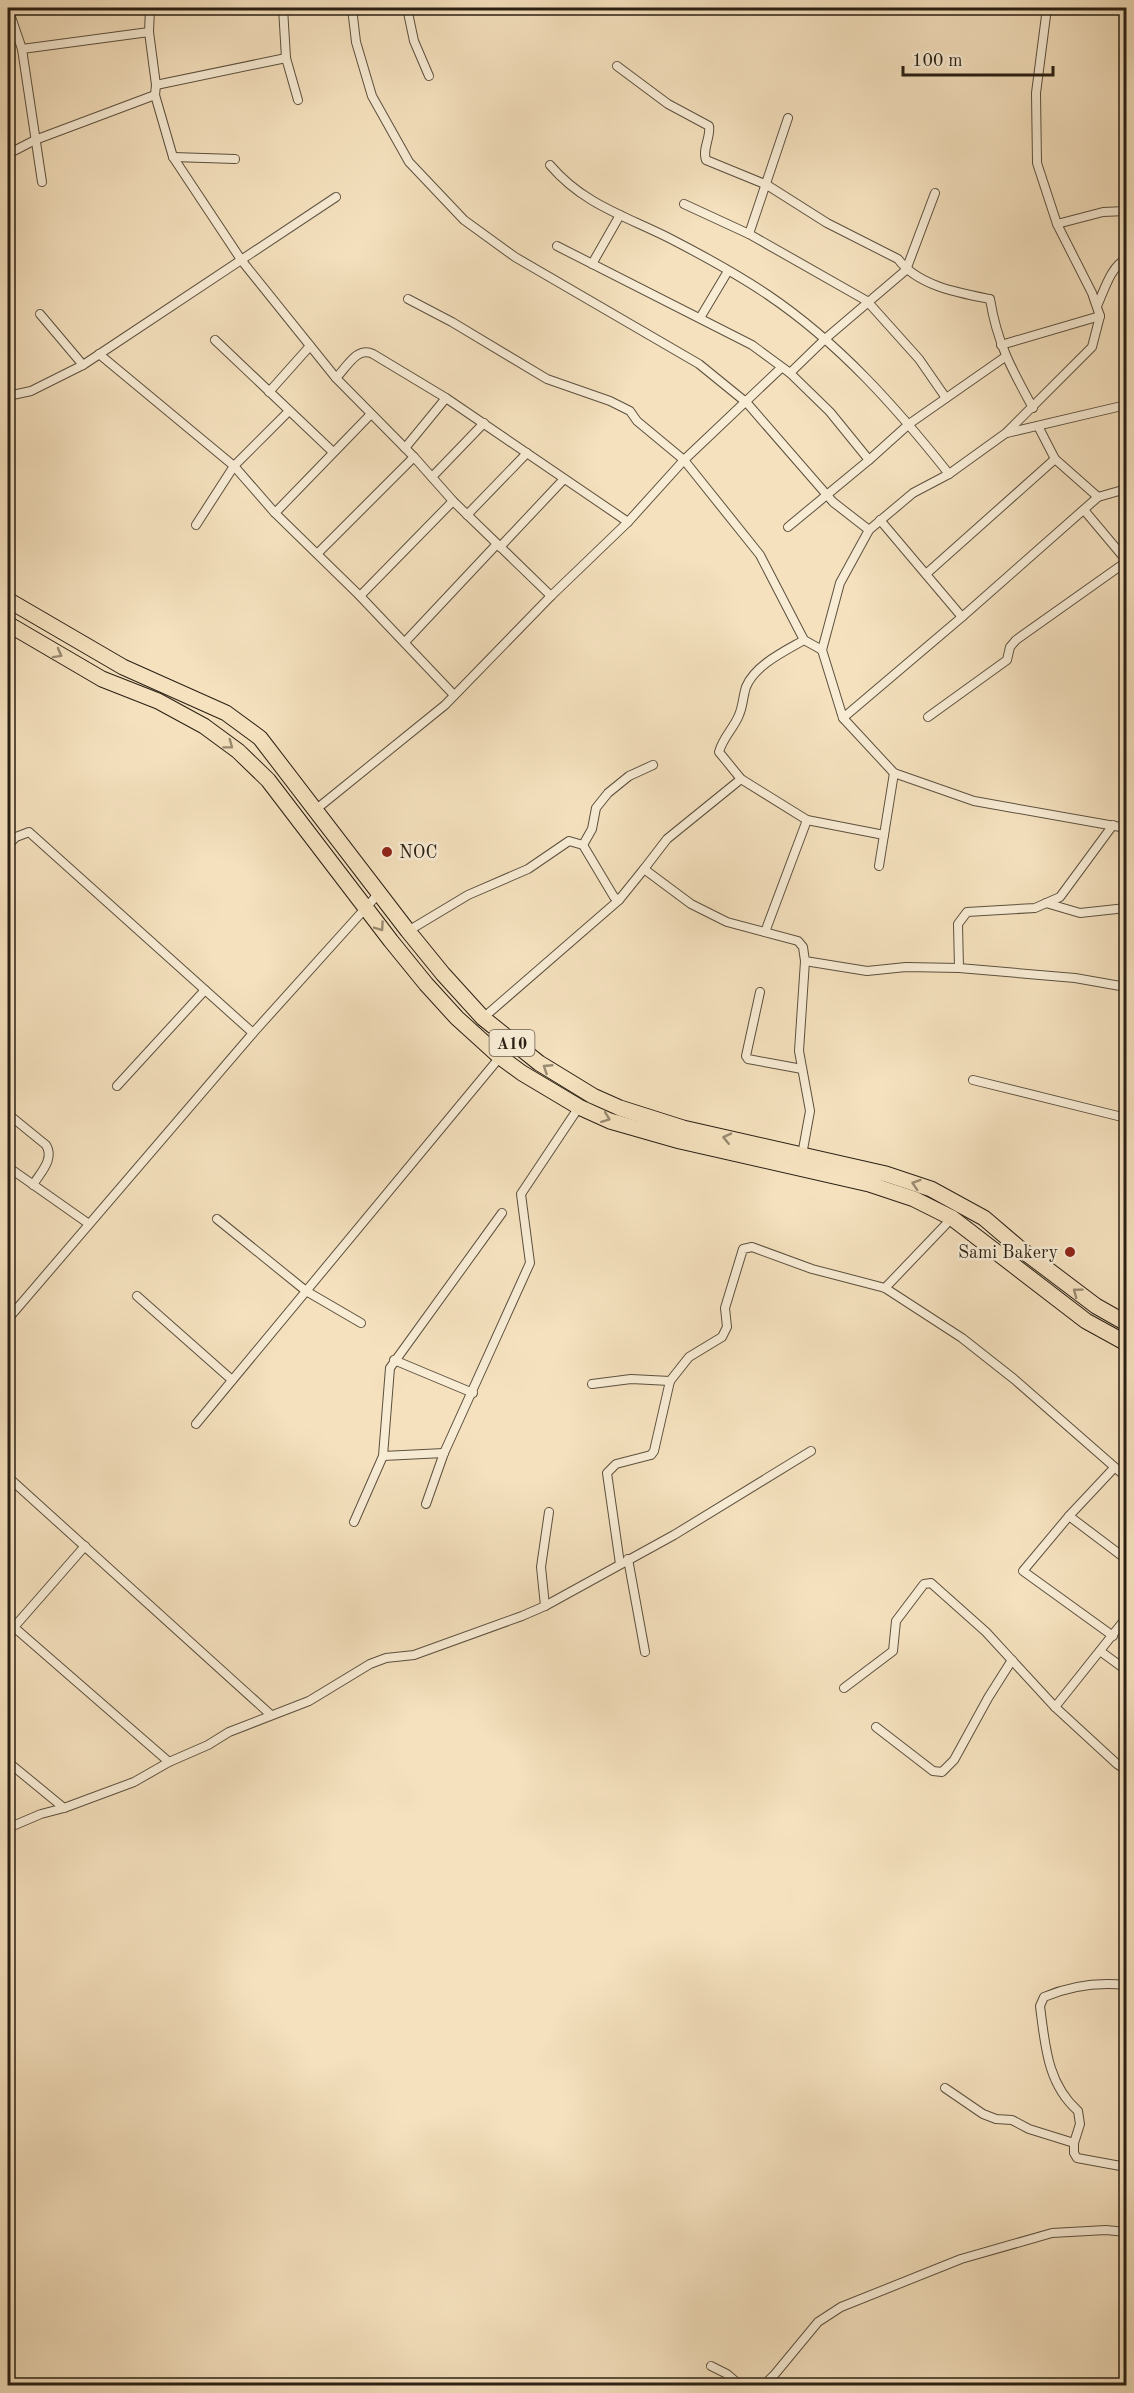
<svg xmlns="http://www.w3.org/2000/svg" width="1134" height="2393" viewBox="0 0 1134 2393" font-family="'Old Standard TT',serif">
<rect width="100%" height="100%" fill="#f5e1be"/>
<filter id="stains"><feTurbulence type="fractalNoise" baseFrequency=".00333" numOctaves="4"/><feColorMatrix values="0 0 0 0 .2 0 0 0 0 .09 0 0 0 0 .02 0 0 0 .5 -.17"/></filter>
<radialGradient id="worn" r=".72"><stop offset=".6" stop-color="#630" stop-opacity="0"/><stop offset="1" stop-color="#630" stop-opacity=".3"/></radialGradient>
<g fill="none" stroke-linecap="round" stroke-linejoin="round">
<g stroke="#5c503e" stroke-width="10">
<g id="street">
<polyline points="8,8 22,49 42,182"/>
<polyline points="150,8 149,32 156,85 155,95 173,157 242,261 336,378 414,457 453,501 551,596"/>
<polyline points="283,8 286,58 298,100"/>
<polyline points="352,8 356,42 372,96 409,162 464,220 515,257 699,364 747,403 833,502 869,530"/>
<polyline points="407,8 414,41 429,76"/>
<polyline points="1047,8 1036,93 1037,163 1057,224 1092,293 1100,316 1092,347 1006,433 949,474 913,493 869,530 840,583 822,650 843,718 894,773 974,801 1126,828"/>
<polyline points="22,49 149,32"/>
<path d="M617 66 668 104 709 126C711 137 702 149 706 160L767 185 827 223 898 259C918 286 959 293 990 299 997 343 1012 370 1033 408"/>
<polyline points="156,85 286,58"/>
<polyline points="8,154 35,140 155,95"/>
<polyline points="173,157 235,159"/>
<path d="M550 165C583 204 625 216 669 238 702 255 737 274 768 295 839 343 896 407 949 474"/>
<polyline points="684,204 749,234 867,301 919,359 946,398"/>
<polyline points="1057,224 1103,212 1126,211"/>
<polyline points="749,234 788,118"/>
<polyline points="557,246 752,345 790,373 830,412 869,460"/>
<polyline points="592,264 620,215"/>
<polyline points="408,299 452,322 547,379 610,401 630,411 637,421 684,460 781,368"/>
<path d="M1097 306C1104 291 1111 266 1126 259"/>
<polyline points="40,314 83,365"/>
<polyline points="700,318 728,271"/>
<polyline points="215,340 333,452"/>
<polyline points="1001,345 1100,316"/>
<polyline points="99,354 234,466 275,513 360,596 454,695"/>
<polyline points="790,373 825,339 906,270 935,193"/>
<path d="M336 378C347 367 357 346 373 354L446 398 628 522"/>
<polyline points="269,392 310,346"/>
<polyline points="8,396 31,391 83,365 336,197"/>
<polyline points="1038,426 1055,459 1098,497 1126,489"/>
<polyline points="1007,433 1126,405"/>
<polyline points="405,448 446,398"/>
<polyline points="432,477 484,423"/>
<polyline points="1084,510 1126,560"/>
<polyline points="275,513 371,414"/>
<polyline points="467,515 527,453"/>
<polyline points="880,520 962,617"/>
<polyline points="196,525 234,466 289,411"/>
<polyline points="788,527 869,460 909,424 1005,357"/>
<polyline points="500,547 564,479"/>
<polyline points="318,553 414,457"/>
<polyline points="926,574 1055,459"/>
<polyline points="360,596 453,501"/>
<path d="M804 640C785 651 755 665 746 687 743 696 743 706 739 715 734 728 723 737 719 752L741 779 807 820 884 835"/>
<polyline points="405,642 497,544"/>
<polyline points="928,717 1007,660 1010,647 1016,640 1126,562"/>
<polyline points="843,718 962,617 1098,497"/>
<polyline points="314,811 445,705 551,596 628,522 684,460 760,555 804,640 822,650"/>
<polyline points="1113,825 1060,897 1035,908 967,912 958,924 959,968 1075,978 1126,987"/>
<polyline points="8,845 16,837 29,832 253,1033"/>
<polyline points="583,845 592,829 596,808 608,793 629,776 653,765"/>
<polyline points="879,866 894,773"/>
<polyline points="644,869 667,839 741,779"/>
<polyline points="1046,903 1080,913 1126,908"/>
<polyline points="408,931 468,895 528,869 569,841 583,845 614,897 619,900"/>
<polyline points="765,932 807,820"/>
<polyline points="760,992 746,1056 748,1059 802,1069"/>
<polyline points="483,1018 619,900 644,869 691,904 727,922 798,941 803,947 805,961 867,971 906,967 959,968"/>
<polyline points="973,1080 1126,1118"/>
<polyline points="117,1086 205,990"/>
<path d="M8 1114 46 1145C55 1159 40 1173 33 1185"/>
<polyline points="802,1155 810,1111 799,1051 805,961"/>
<polyline points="8,1167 89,1224"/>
<polyline points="217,1219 306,1291 361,1323"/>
<polyline points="885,1288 952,1218"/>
<polyline points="137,1296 232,1380"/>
<polyline points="8,1319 253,1033 380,892"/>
<polyline points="394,1360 473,1393"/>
<polyline points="592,1384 631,1379 670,1381"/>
<polyline points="196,1424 500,1057"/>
<polyline points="383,1456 444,1453"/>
<polyline points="8,1477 271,1715"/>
<polyline points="426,1504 444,1453 530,1263 521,1194 579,1107"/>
<polyline points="1069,1516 1126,1559"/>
<polyline points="354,1522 383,1456 390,1368 502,1213"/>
<polyline points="628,1559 645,1652"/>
<polyline points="620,1564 607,1473 616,1464 651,1455 654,1451 670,1381 689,1357 722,1337 727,1327 725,1308 743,1249 752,1247 812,1269 885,1288 962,1338 1014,1379 1126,1477"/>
<polyline points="545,1606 541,1567 549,1512"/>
<polyline points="8,1622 169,1762"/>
<polyline points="8,1634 85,1546"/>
<polyline points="1113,1636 1023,1571 1069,1516 1114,1468"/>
<polyline points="1100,1651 1126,1670"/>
<polyline points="844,1688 893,1651 896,1621 924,1584 931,1583 986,1632 1055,1707 1117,1764 1126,1770"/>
<polyline points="1055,1707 1126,1618"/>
<polyline points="876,1727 933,1771 942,1772 954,1760 988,1698 1012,1660"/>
<polyline points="8,1762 64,1808"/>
<polyline points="8,1828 41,1814 64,1808 134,1782 169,1762 208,1745 229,1732 309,1701 370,1664 386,1658 414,1655 522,1616 545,1606 674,1535 811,1451"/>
<polyline points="945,2088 983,2114 996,2119 1012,2120 1029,2129 1074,2143 1074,2153 1077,2158 1126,2167"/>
<path d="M1074 2143 1080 2124 1078 2111C1047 2084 1045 2044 1040 2006L1044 1997C1070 1986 1098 1982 1126 1985"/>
<polyline points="711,2366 727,2374 741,2386"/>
<polyline points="1097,2385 1098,2386"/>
<polyline points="763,2386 775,2374 818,2322 841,2307 961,2259 1052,2233 1106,2230 1126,2232"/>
</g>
</g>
<g stroke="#291f13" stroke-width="17">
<g id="highway">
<polyline points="8,600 123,667 226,713 260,738 408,931 443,974 483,1018 539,1063 593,1096 620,1108 683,1128 886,1174 931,1189 984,1218 1018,1247 1096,1306 1126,1323"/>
<polyline points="8,624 102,679 158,701 204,726 238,751 268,780 391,941 426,984 457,1018 500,1057 522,1073 579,1107 610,1121 680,1141 869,1184 914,1199 952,1218 1086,1321 1126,1343"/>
</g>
</g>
<use href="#street" stroke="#f8ecd5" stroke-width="8"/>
<use href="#highway" stroke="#f5e1be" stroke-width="15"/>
</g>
<defs><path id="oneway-chevron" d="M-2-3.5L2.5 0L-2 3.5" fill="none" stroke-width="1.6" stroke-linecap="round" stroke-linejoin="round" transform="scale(1.5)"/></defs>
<g stroke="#998a71">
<use href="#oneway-chevron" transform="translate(58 654) rotate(29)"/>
<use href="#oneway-chevron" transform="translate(229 745) rotate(37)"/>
<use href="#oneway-chevron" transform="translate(380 927) rotate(55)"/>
<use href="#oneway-chevron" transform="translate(547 1068) rotate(-147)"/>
<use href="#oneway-chevron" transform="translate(606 1118) rotate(21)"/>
<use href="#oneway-chevron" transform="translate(727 1138) rotate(-167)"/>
<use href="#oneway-chevron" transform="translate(916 1184) rotate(-162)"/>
<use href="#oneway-chevron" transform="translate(1077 1292) rotate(-143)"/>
</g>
<g fill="#8f2418" stroke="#f8ecd5" stroke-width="2">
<circle cx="387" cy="852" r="6"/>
<circle cx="1070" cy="1252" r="6"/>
</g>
<g text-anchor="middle" stroke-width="5" stroke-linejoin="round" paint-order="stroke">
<rect fill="#f8ecd5" stroke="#675c4d" stroke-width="1.5" x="489.5" y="1030" width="45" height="26" rx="4.5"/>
<g font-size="16" font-weight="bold" fill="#291f13">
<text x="512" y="1049">A10</text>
</g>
<g font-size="18" fill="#291f13" stroke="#f8ecd5" text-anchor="start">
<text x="399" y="858">NOC</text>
<text x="1058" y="1258" text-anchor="end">Sami Bakery</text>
</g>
</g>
<rect width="1134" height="2393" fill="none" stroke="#f5e1be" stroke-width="30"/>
<rect x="9" y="9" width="1116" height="2375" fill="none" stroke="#291f13" stroke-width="3"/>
<rect x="15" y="15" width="1104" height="2363" fill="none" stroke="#291f13" stroke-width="1.5"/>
<path d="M903 66v9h150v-9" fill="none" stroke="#291f13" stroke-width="3"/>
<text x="912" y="66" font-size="18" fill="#291f13" stroke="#f8ecd5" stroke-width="4.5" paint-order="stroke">100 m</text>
<rect width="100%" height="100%" filter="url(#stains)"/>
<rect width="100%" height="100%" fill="url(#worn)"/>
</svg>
